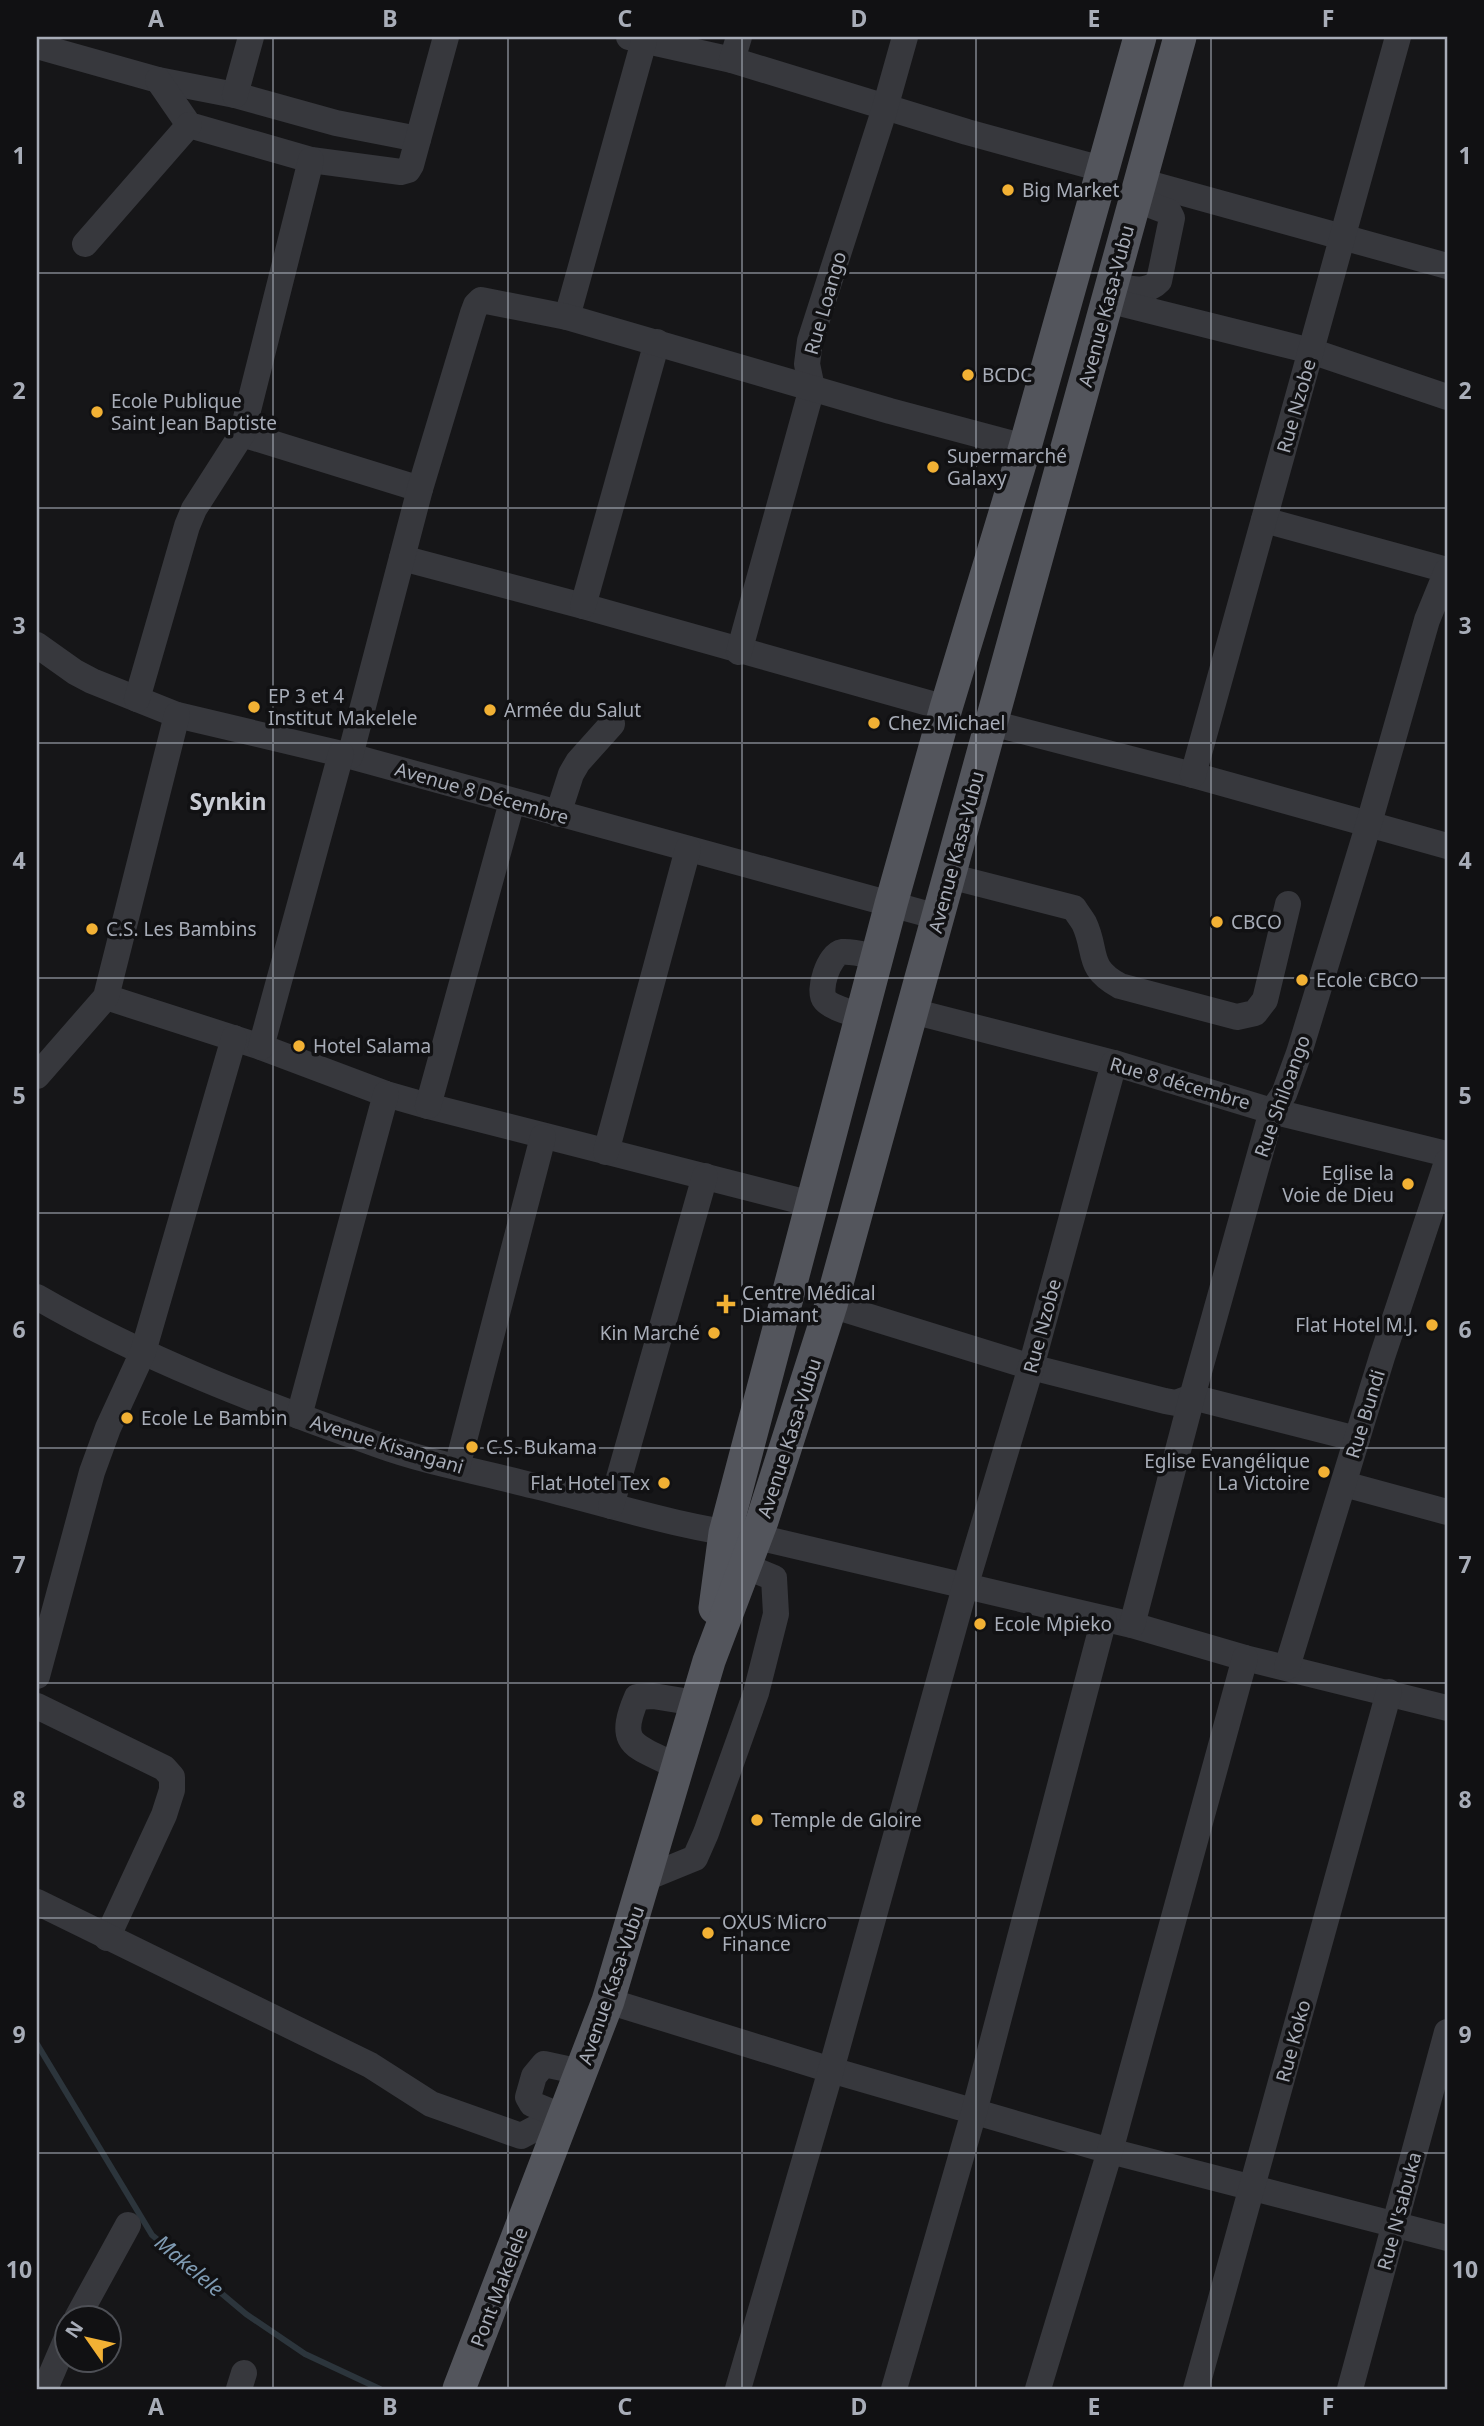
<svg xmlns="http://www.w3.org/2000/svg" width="1484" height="2426" viewBox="0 0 1484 2426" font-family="'Noto Sans',sans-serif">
<rect width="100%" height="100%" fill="#161618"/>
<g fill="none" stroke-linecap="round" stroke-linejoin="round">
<polyline stroke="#2c353c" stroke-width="6" points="37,2044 152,2235 246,2314 305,2354 380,2389"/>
<g stroke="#37383d" stroke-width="26">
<polyline points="629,37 732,60 967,132 1102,169"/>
<polyline points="37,46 158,80 235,95 336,123 418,139"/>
<polyline points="732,60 739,37"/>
<polyline points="158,80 189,125 311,160 401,172 408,170 411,165 446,37"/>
<polyline points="235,95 251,37"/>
<polyline points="1140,181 1447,266"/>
<polyline points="85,244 189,125"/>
<path d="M1111 285C1128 288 1146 295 1159 281L1172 218 1169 212 1135 199"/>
<polyline points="1107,300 1311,351 1447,397"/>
<polyline points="567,317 644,41"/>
<polyline points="242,434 420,489"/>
<polyline points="1264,520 1447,570"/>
<polyline points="402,558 583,606 946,708"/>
<polyline points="583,606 657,342"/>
<polyline points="37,645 75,672 92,681 177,715 350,756 938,917"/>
<polyline points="739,652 812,388 807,364 810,341 885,108 905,37"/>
<polyline points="137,699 187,526 194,509 242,434 311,160"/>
<polyline points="991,723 1193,775 1447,846"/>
<polyline points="350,756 420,489 473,313 476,305 481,300 567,317 890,411 1025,447"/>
<polyline points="1193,775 1398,37"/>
<polyline points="558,814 571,774 578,762 612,724"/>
<path d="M949 876 1074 908C1077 913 1081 918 1084 923 1098 952 1085 967 1120 986L1237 1017 1255 1013 1265 1000 1288 904"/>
<polyline points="106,997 261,1047 386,1094 428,1106 812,1204"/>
<polyline points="912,1011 1114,1063 1272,1111 1447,1154"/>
<path d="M861 1016C850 1012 832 1008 825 1000 817 991 829 954 842 952 853 951 866 955 876 957"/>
<polyline points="261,1047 341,754"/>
<polyline points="37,1076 106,997 177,715"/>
<polyline points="428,1106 512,802"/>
<polyline points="606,1152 688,849"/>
<path d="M37 1297C144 1359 260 1403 376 1444 428 1463 482 1472 535 1486 608 1504 681 1528 757 1537L1132 1625 1245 1658 1447 1708"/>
<polyline points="831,1305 1031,1367 1165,1401 1176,1403 1192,1397 1357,1439"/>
<polyline points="299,1416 386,1094"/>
<polyline points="457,1467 543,1137"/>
<polyline points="1344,1484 1447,1512"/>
<polyline points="611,1506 705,1176"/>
<polyline points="1132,1625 1192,1397 1272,1111 1284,1094 1299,1053 1369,823 1427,620 1447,571"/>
<polyline points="1287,1667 1382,1357 1447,1162"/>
<polyline points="37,1676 92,1472 108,1428 143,1352 234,1038"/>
<polyline points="37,1706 164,1768 172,1777 172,1790 164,1815 107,1938"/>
<path d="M677 1767C637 1745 615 1748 637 1697L653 1696 696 1703"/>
<polyline points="646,1878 695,1858 706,1833 756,1693 776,1614 774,1578 745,1566"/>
<polyline points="37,1902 370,2065 431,2104 521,2136 538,2127 560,2128"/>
<polyline points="608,2001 831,2070 1110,2151 1447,2238"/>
<polyline points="564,2117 532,2104 528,2097 534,2076 544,2064 581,2072"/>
<polyline points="77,2318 128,2225"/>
<polyline points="45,2389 66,2340"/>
<polyline points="239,2389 244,2373"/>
<polyline points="738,2389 831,2070 965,1587 1031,1367 1114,1063"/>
<polyline points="894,2389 974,2112 1104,1619"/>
<polyline points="1038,2389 1110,2151 1245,1658"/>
<polyline points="1196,2389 1389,1692"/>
<polyline points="1350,2389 1447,2032"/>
</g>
<g stroke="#53555c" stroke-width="33">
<polyline points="715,1608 725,1533 891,904 946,708 1025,447 1140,37"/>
<polyline points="459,2389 608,2001 709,1661 762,1521 831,1305 1180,37"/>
</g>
</g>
<path fill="none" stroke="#a8adb8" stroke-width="2" stroke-opacity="0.55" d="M273 37V2389M508 37V2389M742 37V2389M976 37V2389M1211 37V2389M37 273H1447M37 508H1447M37 743H1447M37 978H1447M37 1213H1447M37 1448H1447M37 1683H1447M37 1918H1447M37 2153H1447"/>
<g fill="#f2b134" stroke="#111113" stroke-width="2.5">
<circle cx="1008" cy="190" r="7"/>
<circle cx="968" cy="375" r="7"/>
<circle cx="97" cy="412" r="7"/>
<circle cx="933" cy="467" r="7"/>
<circle cx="254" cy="707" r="7"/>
<circle cx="490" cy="710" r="7"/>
<circle cx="874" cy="723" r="7"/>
<circle cx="1217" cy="922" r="7"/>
<circle cx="92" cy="929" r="7"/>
<circle cx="1302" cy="980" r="7"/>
<circle cx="299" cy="1046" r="7"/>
<circle cx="1408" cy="1184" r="7"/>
<path d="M722.5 1293.5h7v7h7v7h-7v7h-7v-7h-7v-7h7z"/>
<circle cx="1432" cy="1325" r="7"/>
<circle cx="714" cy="1333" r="7"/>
<circle cx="127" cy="1418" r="7"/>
<circle cx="472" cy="1447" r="7"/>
<circle cx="1324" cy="1472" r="7"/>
<circle cx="664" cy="1483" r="7"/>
<circle cx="980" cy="1624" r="7"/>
<circle cx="757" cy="1820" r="7"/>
<circle cx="708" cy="1933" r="7"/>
</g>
<g text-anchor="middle" stroke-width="7" stroke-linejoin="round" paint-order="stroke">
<g font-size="19" fill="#a8adb8" stroke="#111113" text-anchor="start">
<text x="1022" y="197">Big Market</text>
<text x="982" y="382">BCDC</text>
<text x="111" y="408">Ecole Publique<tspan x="111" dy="22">Saint Jean Baptiste</tspan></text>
<text x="947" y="463">Supermarché<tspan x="947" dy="22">Galaxy</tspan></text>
<text x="268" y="703">EP 3 et 4<tspan x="268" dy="22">Institut Makelele</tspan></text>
<text x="504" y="717">Armée du Salut</text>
<text x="888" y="730">Chez Michael</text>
<text x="1231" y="929">CBCO</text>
<text x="106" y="936">C.S. Les Bambins</text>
<text x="1316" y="987">Ecole CBCO</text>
<text x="313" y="1053">Hotel Salama</text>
<text x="1394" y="1180" text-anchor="end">Eglise la<tspan x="1394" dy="22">Voie de Dieu</tspan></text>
<text x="742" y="1300">Centre Médical<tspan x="742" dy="22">Diamant</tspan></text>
<text x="1418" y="1332" text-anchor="end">Flat Hotel M.J.</text>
<text x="700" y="1340" text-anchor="end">Kin Marché</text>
<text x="141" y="1425">Ecole Le Bambin</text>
<text x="486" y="1454">C.S. Bukama</text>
<text x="1310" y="1468" text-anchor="end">Eglise Evangélique<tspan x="1310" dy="22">La Victoire</tspan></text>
<text x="650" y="1490" text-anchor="end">Flat Hotel Tex</text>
<text x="994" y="1631">Ecole Mpieko</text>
<text x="771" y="1827">Temple de Gloire</text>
<text x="722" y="1929">OXUS Micro<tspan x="722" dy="22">Finance</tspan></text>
</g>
<g font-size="19" fill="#a8adb8" stroke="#111113">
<text transform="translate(825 303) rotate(-74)" y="7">Rue Loango</text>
<text transform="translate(1106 306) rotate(-75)" y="7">Avenue Kasa-Vubu</text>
<text transform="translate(1296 406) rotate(-74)" y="7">Rue Nzobe</text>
<text transform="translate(482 793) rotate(16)" y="7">Avenue 8 Décembre</text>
<text transform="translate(956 852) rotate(-75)" y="7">Avenue Kasa-Vubu</text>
<text transform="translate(1180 1083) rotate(16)" y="7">Rue 8 décembre</text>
<text transform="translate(1282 1096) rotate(-70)" y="7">Rue Shiloango</text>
<text transform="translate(1042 1326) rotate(-75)" y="7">Rue Nzobe</text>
<text transform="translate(1365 1414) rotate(-73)" y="7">Rue Bundi</text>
<text transform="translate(789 1438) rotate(-72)" y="7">Avenue Kasa-Vubu</text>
<text transform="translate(387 1444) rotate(17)" y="7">Avenue Kisangani</text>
<text transform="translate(611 1985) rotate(-71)" y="7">Avenue Kasa-Vubu</text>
<text transform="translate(1293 2041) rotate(-75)" y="7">Rue Koko</text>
<text transform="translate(1399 2211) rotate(-75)" y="7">Rue N'sabuka</text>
<text transform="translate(499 2287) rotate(-69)" y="7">Pont Makelele</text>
</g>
<g font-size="21" font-style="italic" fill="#7f9bb3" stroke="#111113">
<text transform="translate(189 2266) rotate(40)" y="7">Makelele</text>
</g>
<g font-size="23" font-weight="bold" fill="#c9ccd4" stroke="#111113">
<text x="228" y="810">Synkin</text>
</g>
</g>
<rect width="1484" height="2426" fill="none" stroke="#111113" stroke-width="77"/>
<g transform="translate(88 2339) rotate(304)"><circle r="33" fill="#111113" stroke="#4d4f55" stroke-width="2"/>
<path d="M0-5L12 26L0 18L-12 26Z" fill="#f2b134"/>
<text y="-10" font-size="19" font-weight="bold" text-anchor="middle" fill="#a8adb8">N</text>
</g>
<rect x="38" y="38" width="1408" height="2350" fill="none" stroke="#a8adb8" stroke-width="2.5"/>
<g font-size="23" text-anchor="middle" font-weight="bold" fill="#a8adb8">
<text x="156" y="27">A</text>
<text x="390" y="27">B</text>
<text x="625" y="27">C</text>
<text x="859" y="27">D</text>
<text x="1094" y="27">E</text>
<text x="1328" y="27">F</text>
<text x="19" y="164">1</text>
<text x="1465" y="164">1</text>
<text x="19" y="399">2</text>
<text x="1465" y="399">2</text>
<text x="19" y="634">3</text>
<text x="1465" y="634">3</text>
<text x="19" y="869">4</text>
<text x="1465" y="869">4</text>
<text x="19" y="1104">5</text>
<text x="1465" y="1104">5</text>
<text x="19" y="1338">6</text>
<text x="1465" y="1338">6</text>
<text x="19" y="1573">7</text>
<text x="1465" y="1573">7</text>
<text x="19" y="1808">8</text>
<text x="1465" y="1808">8</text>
<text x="19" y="2043">9</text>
<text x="1465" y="2043">9</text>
<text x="19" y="2278">10</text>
<text x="1465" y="2278">10</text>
<text x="156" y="2415">A</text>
<text x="390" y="2415">B</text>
<text x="625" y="2415">C</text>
<text x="859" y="2415">D</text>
<text x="1094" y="2415">E</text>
<text x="1328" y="2415">F</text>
</g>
</svg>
